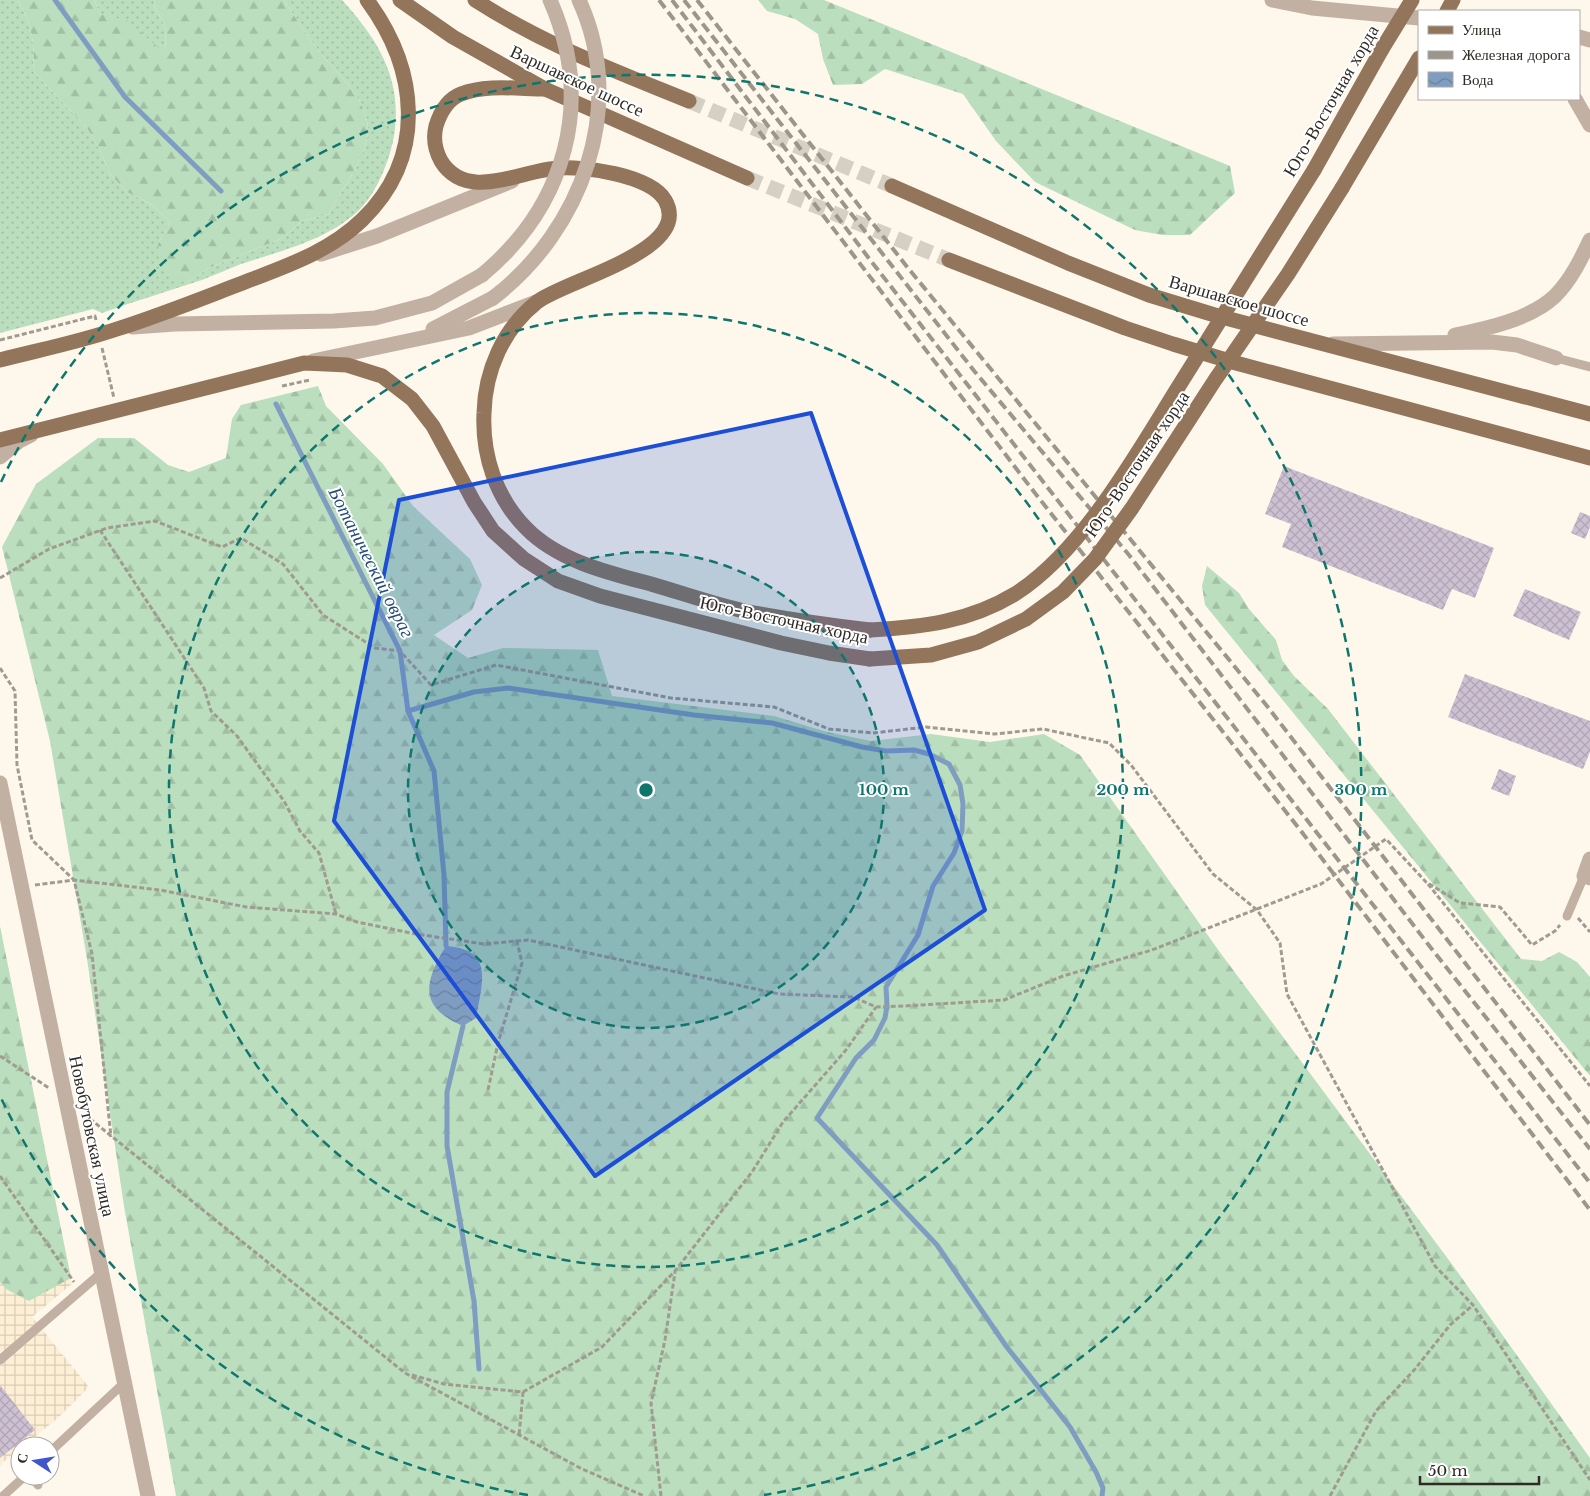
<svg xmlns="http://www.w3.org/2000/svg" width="1590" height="1496" viewBox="0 0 1590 1496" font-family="'Libre Baskerville',serif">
<defs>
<pattern id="industrial-grid" width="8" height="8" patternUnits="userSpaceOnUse" patternTransform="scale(1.25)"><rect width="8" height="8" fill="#fdefd5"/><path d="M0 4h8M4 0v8" fill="none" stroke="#d9cdb7"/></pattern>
<pattern id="grass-dots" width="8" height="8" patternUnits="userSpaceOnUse" patternTransform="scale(1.25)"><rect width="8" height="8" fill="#bbdebe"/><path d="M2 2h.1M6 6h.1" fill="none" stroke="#a1bfa3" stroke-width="1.8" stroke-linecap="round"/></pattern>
<pattern id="forest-firs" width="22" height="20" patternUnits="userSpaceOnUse" patternTransform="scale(1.25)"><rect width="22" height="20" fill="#bbdebe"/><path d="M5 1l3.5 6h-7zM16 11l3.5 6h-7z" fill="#a1bfa3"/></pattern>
<pattern id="water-waves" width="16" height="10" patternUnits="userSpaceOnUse" patternTransform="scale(1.25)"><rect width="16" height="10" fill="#7f9dc1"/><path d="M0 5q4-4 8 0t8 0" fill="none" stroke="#68809d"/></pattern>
<pattern id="building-cross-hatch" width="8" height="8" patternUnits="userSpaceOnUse" patternTransform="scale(1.25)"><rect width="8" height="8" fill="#cdc0d2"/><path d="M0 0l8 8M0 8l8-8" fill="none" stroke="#b0a5b4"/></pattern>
</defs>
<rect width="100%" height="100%" fill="#fef8ec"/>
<polygon fill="url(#industrial-grid)" points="0,1208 73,1283 32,1317 89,1387 58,1418 23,1446 20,1446 20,1448 0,1465"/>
<g fill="url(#grass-dots)">
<path d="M0 0H18C32 26 35 41 33 71L87 128 100 150 110 174 127 192 151 204 170 222 158 244 186 283 209 268 283 238 302 221 328 214C340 195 360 164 366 143 377 105 339 77 319 51 306 35 295 17 284 0H342C376 37 401 76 395 128 393 153 377 195 357 212 325 241 280 251 241 264 228 269 215 275 202 280 169 291 135 301 102 313L93 309 0 333Z"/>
<polygon points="94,0 155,0 154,5 166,29 165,54 126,21 100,14"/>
</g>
<g fill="url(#forest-firs)">
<path d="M18 0H94L100 14 126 20 165 53 166 29 154 5 155 0H284C295 17 306 35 319 51 339 77 377 105 366 143 360 164 340 195 328 214L302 221 283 238 209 268 186 283 161 270 158 244 170 222 151 204 127 192 110 174 100 150 87 128 33 71C35 41 32 26 18 0Z"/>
<polygon points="758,0 824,0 1230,166 1235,193 1190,235 1162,235 1135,230 1035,182 996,141 963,94 885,69 862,84 833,85 823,59 818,34 795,19 767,11"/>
<polygon points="318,386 326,406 383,464 413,506 470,559 482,585 472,610 434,635 468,658 503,648 598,650 612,696 774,716 827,732 871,741 931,734 990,742 1044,734 1080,755 1219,951 1454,1267 1590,1458 1590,1496 176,1496 124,1206 87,959 50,741 2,547 36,484 98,438 134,438 168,465 189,472 226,458 232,419 241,405"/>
<polygon points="1207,566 1239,593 1249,609 1276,640 1282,660 1294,676 1328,709 1521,959 1542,961 1559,952 1577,962 1590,977 1590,1076 1205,605 1202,586"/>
<polygon points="0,926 71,1278 29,1301 6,1289 0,1282"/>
</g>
<path fill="url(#water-waves)" d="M446 946C495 949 482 983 476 1018L463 1026C418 1007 424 982 446 946Z"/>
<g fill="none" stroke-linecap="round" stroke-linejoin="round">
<g stroke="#7f9dc1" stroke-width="5">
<polyline points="55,0 125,97 221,191"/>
<polyline points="276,404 400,651 408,711 434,771 444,875 446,946"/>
<polyline points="408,711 474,692 508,688 694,715 772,723 862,747 886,751 914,750 929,754 949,764 960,785 963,804 962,831 954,853 933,886 918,935 886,987 887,1006 885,1018 874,1040 856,1058 817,1118 937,1245 1006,1346 1070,1427 1096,1472 1103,1488 1102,1496"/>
<polyline points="463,1026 447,1092 447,1146 474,1301 479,1369"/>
</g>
</g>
<g fill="url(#building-cross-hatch)">
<polygon points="1284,466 1494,548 1475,598 1452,589 1443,610 1282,547 1291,524 1265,514"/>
<polygon points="1580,512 1590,516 1590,527 1585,539 1571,533"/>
<polygon points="1525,589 1581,612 1569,640 1513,616"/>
<polygon points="1465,674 1590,721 1590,752 1583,769 1448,717"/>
<polygon points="1499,769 1516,776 1509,796 1491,789"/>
<polygon points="0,1385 35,1430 0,1458"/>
</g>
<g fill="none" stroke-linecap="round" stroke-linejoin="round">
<g stroke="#d5cfc4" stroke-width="15" stroke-dasharray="15 8" stroke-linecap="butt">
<polyline points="689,101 892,186"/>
<polyline points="747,178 949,260"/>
</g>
<g stroke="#a09b91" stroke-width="3" stroke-dasharray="5 2.5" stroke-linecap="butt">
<polyline points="0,340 95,316 96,320"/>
<polyline points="102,348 114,398"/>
<polyline points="282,386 310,380"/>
<polyline points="100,530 204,688 211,711 237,736 284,801 300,831 319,853 336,914"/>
<polyline points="0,578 49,549 107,528 155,521 222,547 241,538 283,564 323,615 375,648 400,651 431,685 496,665 671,698 774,707 829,729 873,733 926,727 994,734 1043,729 1109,743 1131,765 1213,874 1257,910 1280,943 1287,994 1435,1266 1473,1305 1590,1480"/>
<polyline points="0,668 15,691 17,765 32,840 74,880 92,954 111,1137"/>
<polyline points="1428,884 1590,1086"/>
<polyline points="35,885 74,880 160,890 246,907 336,914 357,922 416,934 484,944 528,940 779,994 853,997 876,1007 904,1006 1004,1000 1063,976 1152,950 1321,884 1386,839 1426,882 1460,903 1500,907 1532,945 1555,931 1560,925"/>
<polyline points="1578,918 1590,932"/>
<polyline points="0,1056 49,1088"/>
<polyline points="488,1090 498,1043 522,963 517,941"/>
<polyline points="84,1114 405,1373 582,1469 644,1496"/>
<polyline points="0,1176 74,1282"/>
<polyline points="412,1375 444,1384 523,1392 519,1436"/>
<polyline points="523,1392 602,1347 675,1271 752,1172 783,1122 846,1050 876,1007"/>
<polyline points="661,1496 651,1403 665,1340 675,1272"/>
<polyline points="1330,1496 1376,1411 1415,1369 1450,1325 1473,1305"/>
</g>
<g stroke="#c2b1a3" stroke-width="9">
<polyline points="1556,358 1590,367"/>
<polyline points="1567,916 1584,876"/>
<polyline points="0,1360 101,1273"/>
<polyline points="50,1452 124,1383"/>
<polyline points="31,1476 38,1485"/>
<polyline points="3,1496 25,1476"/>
</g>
<g stroke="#c2b1a3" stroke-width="15">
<polyline points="1272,0 1312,8 1419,18"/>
<polyline points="1579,37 1590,40"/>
<polyline points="1575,99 1590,125"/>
<path d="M1455 335C1486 329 1531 319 1555 296 1571 280 1581 259 1590 240"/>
<polyline points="1333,344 1492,342 1517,345 1556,358"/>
<polyline points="1590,859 1584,876 1590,878"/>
</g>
<g stroke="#c2b1a3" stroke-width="15">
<polyline points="321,254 377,236 512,181"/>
<polyline points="133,327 175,324 334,321 375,318 432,303 482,275"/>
<polyline points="433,329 493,298"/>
<polyline points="313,361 469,328 536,302"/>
<polyline points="0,457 19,441 31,435"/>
<polyline points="0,783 148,1496"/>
</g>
<g stroke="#93755b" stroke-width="15">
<polyline points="400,0 453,37 545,89 747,178"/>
<path d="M475 0C545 45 613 70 689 101"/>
<polyline points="1447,11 1453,0"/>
<path d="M545 89C519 89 486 84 461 94 448 99 440 113 436 126 433 138 435 150 441 161 467 203 521 170 558 168 584 166 650 175 665 200 694 251 565 280 537 302 503 329 485 371 484 413 482 455 496 498 526 528 558 561 609 573 651 584 682 593 713 604 744 611 786 619 828 625 870 630"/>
<polyline points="1314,170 1382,49"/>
<polyline points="892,186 1068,263 1149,295 1218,316 1590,414"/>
<polyline points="1342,188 1419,58"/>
<polyline points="949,260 1125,328 1173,344 1236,363 1590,458"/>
<path d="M0 360C39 350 79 342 117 329 161 315 203 298 245 282 286 266 329 252 362 220 428 156 418 69 367 0"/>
<polyline points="0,440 304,363 347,365 382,376 412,399 433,426 474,502 493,531 524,559 558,581 600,596 781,643 829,653 870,659"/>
</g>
<g stroke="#9b968c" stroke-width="4" stroke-dasharray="10 5" stroke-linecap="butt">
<polyline points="659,0 1031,488 1301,831 1590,1210"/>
<polyline points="672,0 871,261 1590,1183"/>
<polyline points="684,0 975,372 1129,555 1431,948 1590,1149"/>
<polyline points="697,0 908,268 1267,706 1590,1125"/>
</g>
<g stroke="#c2b1a3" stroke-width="15">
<path d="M482 275C566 205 595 102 550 0"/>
<path d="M493 298C582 230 628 106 579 0"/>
</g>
<g stroke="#93755b" stroke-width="15">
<polyline points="1382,49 1412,0"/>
<path d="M870 630C922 627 969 622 1015 594 1085 549 1138 451 1182 381 1226 311 1270 240 1314 170"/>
<polyline points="870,659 931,655 978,642 1026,619 1063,592 1095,559 1132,508 1215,380 1288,274 1342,188"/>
</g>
</g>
<path fill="#1d4ed8" fill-opacity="0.2" stroke="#1d4ed8" stroke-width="4" stroke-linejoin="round" d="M811 413 985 910 595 1176 334 821 399 500Z"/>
<circle cx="646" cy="790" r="238" fill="#0f766e" fill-opacity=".12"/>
<g fill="none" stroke="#0f766e" stroke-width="2.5" stroke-dasharray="9 6">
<circle cx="646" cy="790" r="238"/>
<circle cx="646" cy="790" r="477"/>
<path d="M528 1495A715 715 0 0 1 1 1098M1 482A715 715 0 1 1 764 1495"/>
</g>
<g text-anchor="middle" stroke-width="4" stroke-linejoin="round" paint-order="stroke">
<g font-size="18" fill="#2f2b24" stroke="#fff">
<text transform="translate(577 81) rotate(25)" y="6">Варшавское шоссе</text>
<text transform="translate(1331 101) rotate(-60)" y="6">Юго-Восточная хорда</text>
<text transform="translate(1239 301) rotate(16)" y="6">Варшавское шоссе</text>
<text transform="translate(1137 464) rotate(-56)" y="6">Юго-Восточная хорда</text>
<text transform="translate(784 620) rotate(12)" y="6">Юго-Восточная хорда</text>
<text transform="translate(92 1136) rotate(78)" y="6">Новобутовская улица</text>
</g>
<g font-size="19" font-style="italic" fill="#234d7d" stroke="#fff">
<text transform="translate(372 562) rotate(63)" y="7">Ботанический овраг</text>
</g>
</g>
<circle cx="646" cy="790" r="8" fill="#0f766e" stroke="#fff" stroke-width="2.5"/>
<g font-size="15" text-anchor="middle" font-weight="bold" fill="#0f766e" stroke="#fff" stroke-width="4" stroke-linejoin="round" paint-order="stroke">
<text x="884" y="795">100 m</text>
<text x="1123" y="795">200 m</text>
<text x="1361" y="795">300 m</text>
</g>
<rect x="1418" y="10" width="162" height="90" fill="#ffffff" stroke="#acaaa7"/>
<rect x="1428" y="26" width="25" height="8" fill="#93755b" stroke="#acaaa7"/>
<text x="1462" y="35" font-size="15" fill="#2f2b24">Улица</text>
<rect x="1428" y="51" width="25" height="8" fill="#9b968c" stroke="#acaaa7"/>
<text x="1462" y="60" font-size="15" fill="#2f2b24">Железная дорога</text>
<rect x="1428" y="72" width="25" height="15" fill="url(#water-waves)" stroke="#acaaa7"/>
<text x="1462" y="85" font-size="15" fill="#2f2b24">Вода</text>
<g transform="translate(35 1461) rotate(282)"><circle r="24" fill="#ffffff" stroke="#acaaa7"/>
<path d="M0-4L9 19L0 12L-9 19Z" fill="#4056ca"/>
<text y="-8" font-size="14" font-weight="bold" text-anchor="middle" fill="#2f2b24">С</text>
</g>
<path d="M1420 1476v8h119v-8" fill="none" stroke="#2f2b24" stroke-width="2.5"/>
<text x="1428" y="1476" font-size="15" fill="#2f2b24" stroke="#ffffff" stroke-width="4" paint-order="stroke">50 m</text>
</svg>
